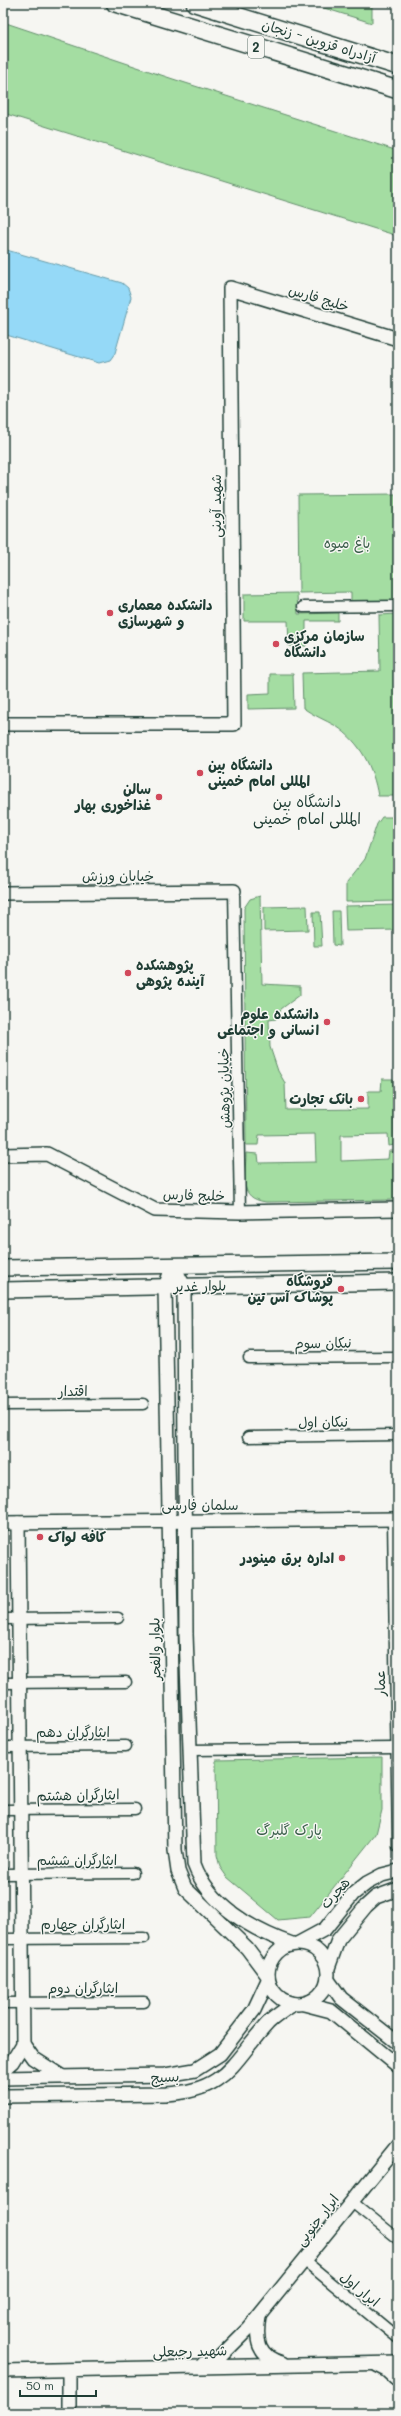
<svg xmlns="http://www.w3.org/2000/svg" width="401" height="2416" viewBox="0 0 401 2416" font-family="Mali,'Playpen Sans Arabic',sans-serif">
<rect width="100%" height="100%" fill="#f6f6f2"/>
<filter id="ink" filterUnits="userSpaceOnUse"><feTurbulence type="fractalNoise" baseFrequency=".025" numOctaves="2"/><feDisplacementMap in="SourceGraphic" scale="8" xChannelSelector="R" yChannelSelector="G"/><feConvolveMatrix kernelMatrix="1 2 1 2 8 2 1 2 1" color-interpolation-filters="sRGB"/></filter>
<g filter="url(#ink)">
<g fill="#a4dda2" stroke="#628d6b">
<polygon points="308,3 372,3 372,23"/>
<polygon points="3,22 173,79 398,151 398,236 3,113"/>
<polygon points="396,494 397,601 351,602 351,592 299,593 298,495"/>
<polygon points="297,593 298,614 338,613 338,621 306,621 306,646 289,646 288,621 244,621 244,594"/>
<path d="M398 614V796H378C373 767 361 743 336 726 325 720 313 715 303 708L302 673 380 671 379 615Z"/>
<polygon points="270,674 293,674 294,708 248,709 248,694 270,693"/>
<polygon points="382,817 398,817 398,901 346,902 346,883 365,859 377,824"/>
<path d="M260 896 262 984 300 986V995L281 1009 276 1019 269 1020 270 1047 278 1071 285 1083 286 1110 368 1109V1091H381L382 1079H393L394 1145 389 1146 388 1134 341 1135V1161L388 1159 389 1151H393L394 1200 266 1202C237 1198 246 1177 246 1153L258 1154 259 1163 316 1162 315 1134 259 1135 258 1145H246L244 908 250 899Z"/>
<polygon points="398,905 398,930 346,931 345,906"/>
<polygon points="307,906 308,930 264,931 264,907"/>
<polygon points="332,911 339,911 340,946 333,945"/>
<polygon points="313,912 320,912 322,946 314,946"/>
<polygon points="382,1757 382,1810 376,1834 310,1917 278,1920 227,1877 220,1867 217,1855 216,1760"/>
</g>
<polygon fill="#95d9f7" stroke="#669ba9" points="3,249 122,283 128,288 131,297 115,353 110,360 99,363 3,334"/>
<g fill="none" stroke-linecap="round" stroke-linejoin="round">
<g stroke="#1f3d34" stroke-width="13">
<g id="street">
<polyline points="303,607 398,606"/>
<polyline points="234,891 240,1212"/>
<polyline points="249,1358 398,1357"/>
<polyline points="3,1405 143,1404"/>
<polyline points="248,1437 398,1435"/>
<polyline points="393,1519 398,1847"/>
<polyline points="3,1619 118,1618"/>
<polyline points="3,1683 126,1682"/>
<polyline points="3,1747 126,1746"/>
<polyline points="190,1750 395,1748"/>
<polyline points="3,1810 135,1809"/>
<polyline points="3,1874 133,1873"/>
<polyline points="3,1939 144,1938"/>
<polyline points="3,2003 144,2002"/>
<polyline points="352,2202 398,2239"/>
<polyline points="305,2261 398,2338"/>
</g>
</g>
<g stroke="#1f3d34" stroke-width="16">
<g id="secondary">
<polyline points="3,724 234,724 230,288 398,339"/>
<polyline points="3,893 234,891"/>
<polyline points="3,1155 47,1154 155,1210 240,1212 398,1209"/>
<polyline points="173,1265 165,1287 175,1850 178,1871 185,1888 247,1948 268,1976"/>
<path d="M173 1265 184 1286 186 1634 194 1864C209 1905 252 1930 292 1944"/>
<polyline points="3,1523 398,1519"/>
<polyline points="299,1943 325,1929 353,1894 367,1883 382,1875 398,1871"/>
<circle cx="298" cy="1974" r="30"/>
<polyline points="328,1968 338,1940 366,1906 376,1897 398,1889"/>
<polyline points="328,1980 341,1998 398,2043"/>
<polyline points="304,2004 331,2011 398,2066"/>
<polyline points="23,2044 33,2058 61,2076"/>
<polyline points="3,2070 12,2062 23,2044 18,1523"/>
<polyline points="3,2078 165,2075 195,2070 220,2054 254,2010 268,1980"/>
<path d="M3 2096 166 2094C227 2091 232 2062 268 2023 275 2016 285 2010 293 2004"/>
<path d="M259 2317C255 2340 258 2357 282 2363"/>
<polyline points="204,2363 218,2359 249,2328 398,2145"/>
<polyline points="377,2365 387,2370 398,2380"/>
<polyline points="3,2371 398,2363"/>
<polyline points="69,2371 69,2413"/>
</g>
</g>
<g stroke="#1f3d34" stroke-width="18">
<g id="primary">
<polyline points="3,1268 398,1262"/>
<polyline points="3,1290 398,1282"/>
</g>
</g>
<g stroke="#1f3d34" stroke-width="20">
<g id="highway">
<polyline points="115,3 398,90"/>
<polyline points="195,3 398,66"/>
</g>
</g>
<use href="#street" stroke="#f6f6f2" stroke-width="10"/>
<use href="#secondary" stroke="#f6f6f2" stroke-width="13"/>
<use href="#primary" stroke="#f6f6f2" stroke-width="15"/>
<use href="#highway" stroke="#f6f6f2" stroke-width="17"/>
</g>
</g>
<g fill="#d1495b" stroke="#f6f6f2" stroke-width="1.5">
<circle cx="110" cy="613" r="4"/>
<circle cx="276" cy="644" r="4"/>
<circle cx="200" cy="773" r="4"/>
<circle cx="159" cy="797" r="4"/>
<circle cx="128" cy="973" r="4"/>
<circle cx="327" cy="1022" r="4"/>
<circle cx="361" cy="1099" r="4"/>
<circle cx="341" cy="1289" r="4"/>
<circle cx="40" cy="1537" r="4"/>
<circle cx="342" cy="1558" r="4"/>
</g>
<g text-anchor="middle" stroke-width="3" stroke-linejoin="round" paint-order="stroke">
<rect fill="#f6f6f2" stroke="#60746d" stroke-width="1" x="248" y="36" width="16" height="22" rx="3"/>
<g font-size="13" font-weight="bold" fill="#1f3d34">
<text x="256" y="52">2</text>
</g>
<g font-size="14" fill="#1f3d34" stroke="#f6f6f2">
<text transform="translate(319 41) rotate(17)" y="5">آزادراه قزوین - زنجان</text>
<text transform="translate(319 298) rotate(17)" y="5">خلیج فارس</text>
<text transform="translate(216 506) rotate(-90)" y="5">شهید آوینی</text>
<text x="118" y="881">خیابان ورزش</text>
<text transform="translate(224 1088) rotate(-91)" y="5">خیابان پژوهش</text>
<text transform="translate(194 1195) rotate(2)" y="5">خلیج فارس</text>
<text transform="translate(200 1286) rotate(-1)" y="5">بلوار غدیر</text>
<text transform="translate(323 1343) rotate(-1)" y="5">نیکان سوم</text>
<text x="73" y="1396">اقتدار</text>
<text transform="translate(323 1422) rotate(-1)" y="5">نیکان اول</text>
<text x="200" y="1510">سلمان فارسی</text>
<text transform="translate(155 1649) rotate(-91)" y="5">بلوار والفجر</text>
<text transform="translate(380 1683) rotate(-91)" y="5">عمار</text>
<text x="73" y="1737">ایثارگران دهم</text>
<text transform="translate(78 1795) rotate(-1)" y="5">ایثارگران هشتم</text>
<text x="77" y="1865">ایثارگران ششم</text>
<text transform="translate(335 1893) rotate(-48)" y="5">هجرت</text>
<text x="83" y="1929">ایثارگران چهارم</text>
<text x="83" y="1993">ایثارگران دوم</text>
<text transform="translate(165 2077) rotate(-3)" y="5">بسیج</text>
<text transform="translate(317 2220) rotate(-52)" y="5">ابرار جنوبی</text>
<text transform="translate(360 2289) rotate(39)" y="5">ابرار اول</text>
<text transform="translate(190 2351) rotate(-1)" y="5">شهید رجبعلی</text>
</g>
<g font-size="14" fill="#3a5d4a" stroke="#f6f6f2">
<text x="347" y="548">باغ میوه</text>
<text x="289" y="1835">پارک گلبرگ</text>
</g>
<g font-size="14" font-weight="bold" fill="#1f3d34" stroke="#f6f6f2" text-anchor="start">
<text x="118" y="610">دانشکده معماری<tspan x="118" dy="16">و شهرسازی</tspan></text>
<text x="284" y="641">سازمان مرکزی<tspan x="284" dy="16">دانشگاه</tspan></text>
<text x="208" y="770">دانشگاه بین<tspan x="208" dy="16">المللی امام خمینی</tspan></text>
<text x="151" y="794" text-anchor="end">سالن<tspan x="151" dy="16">غذاخوری بهار</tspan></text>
<text x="136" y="970">پژوهشکده<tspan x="136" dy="16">آینده پژوهی</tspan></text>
<text x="319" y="1019" text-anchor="end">دانشکده علوم<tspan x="319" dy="16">انسانی و اجتماعی</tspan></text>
<text x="353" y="1104" text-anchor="end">بانک تجارت</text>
<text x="333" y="1286" text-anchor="end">فروشگاه<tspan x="333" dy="16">پوشاک آس تین</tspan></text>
<text x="48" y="1542">کافه لواک</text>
<text x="334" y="1563" text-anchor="end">اداره برق مینودر</text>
</g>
<g font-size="15" fill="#1f3d34" stroke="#f6f6f2">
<text x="307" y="807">دانشگاه بین<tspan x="307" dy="17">المللی امام خمینی</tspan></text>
</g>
</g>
<rect width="401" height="2416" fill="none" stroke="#f6f6f2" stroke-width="16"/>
<rect x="8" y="8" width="385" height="2400" fill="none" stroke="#1f3d34" stroke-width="1.5" filter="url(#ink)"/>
<path d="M20 2390v6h76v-6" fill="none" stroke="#1f3d34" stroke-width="2"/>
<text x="26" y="2390" font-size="12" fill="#1f3d34" stroke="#f6f6f2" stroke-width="3" paint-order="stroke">50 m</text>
</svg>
